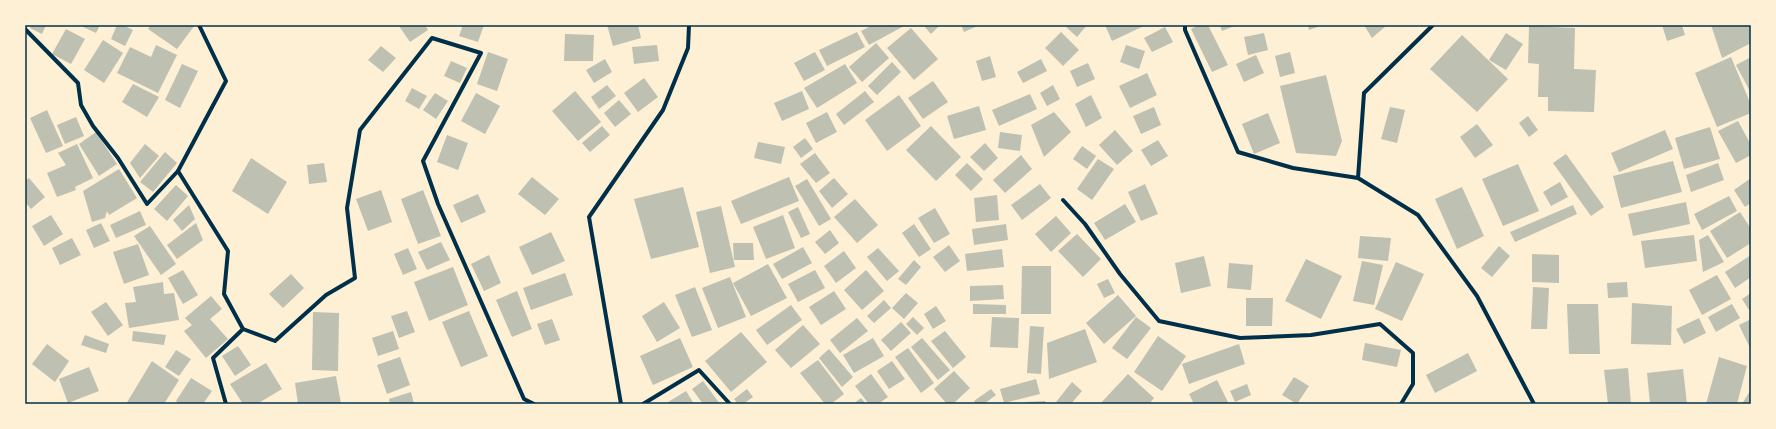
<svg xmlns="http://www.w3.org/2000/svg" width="1776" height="429" viewBox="0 0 1776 429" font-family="Mulish,sans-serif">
<rect width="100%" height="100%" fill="#fdf0d5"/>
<g fill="#bec0b2">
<polygon points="32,25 46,25 42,34 30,28"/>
<polygon points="79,25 100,25 96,33"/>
<polygon points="117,25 123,25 133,30 125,46 111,39"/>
<polygon points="151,25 171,26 195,25 177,49 148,29"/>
<polygon points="400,25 425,25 428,30 410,42 399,26"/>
<polygon points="463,25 484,25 478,42 459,36"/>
<polygon points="607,25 638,25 641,38 613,46"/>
<polygon points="873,25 903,25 904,26 869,45 861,31"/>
<polygon points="923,25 940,25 931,34"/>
<polygon points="961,25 980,25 964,32"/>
<polygon points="1067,25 1087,25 1077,37 1066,27"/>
<polygon points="1105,25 1146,25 1112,41"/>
<polygon points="1199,25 1208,25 1228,65 1212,72 1191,29"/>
<polygon points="1220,25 1237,25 1222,31"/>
<polygon points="1308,25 1323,25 1309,30"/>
<polygon points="1364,25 1387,25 1372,38"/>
<polygon points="1662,25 1682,25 1685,35 1667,41"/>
<polygon points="1711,25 1751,25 1751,43 1722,58"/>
<polygon points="1529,26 1575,28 1574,69 1596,70 1594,112 1548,111 1548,97 1538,97 1539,64 1528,63"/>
<polygon points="1165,27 1173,42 1152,52 1144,38"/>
<polygon points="911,28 938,59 914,80 887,48"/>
<polygon points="66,29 85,39 71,64 52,54"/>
<polygon points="857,32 865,47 827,66 819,50"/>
<polygon points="1061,32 1079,50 1063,66 1045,48"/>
<polygon points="1264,33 1268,50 1248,55 1244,37"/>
<polygon points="1506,33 1523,44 1506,70 1489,60"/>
<polygon points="565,34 594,35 593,61 564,61"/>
<polygon points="1462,35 1508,79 1477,112 1430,69"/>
<polygon points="103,40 123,53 104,83 84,70"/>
<polygon points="876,43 889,58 862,82 849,67"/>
<polygon points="156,45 177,55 158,93 117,73 130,47 151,57"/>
<polygon points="657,45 659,61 634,64 632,47"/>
<polygon points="1126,45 1145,51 1139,69 1120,62"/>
<polygon points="381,46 396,58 383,72 368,60"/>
<polygon points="488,52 508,59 497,91 477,84"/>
<polygon points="815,52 825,70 804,81 794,63"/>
<polygon points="1290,52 1295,73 1280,77 1275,56"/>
<polygon points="1256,55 1264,73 1244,82 1236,64"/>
<polygon points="990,56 996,77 982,81 976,61"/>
<polygon points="1731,57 1751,105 1751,113 1717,127 1695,73"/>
<polygon points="1751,57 1751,93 1736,65"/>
<polygon points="605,59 612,72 594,83 586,70"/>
<polygon points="1041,59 1047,71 1023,83 1017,72"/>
<polygon points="451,61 467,68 460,83 444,76"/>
<polygon points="892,62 901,72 877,95 868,86"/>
<polygon points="1088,63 1095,79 1077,87 1070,71"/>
<polygon points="182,64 198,71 180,108 165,100"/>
<polygon points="845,64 857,83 817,108 804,88"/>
<polygon points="1147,73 1157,95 1130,108 1119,86"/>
<polygon points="1326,75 1342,141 1336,156 1296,153 1280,86"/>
<polygon points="644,78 658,97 638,112 624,93"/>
<polygon points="933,81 948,102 923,119 908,98"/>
<polygon points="133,84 159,97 147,117 122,102"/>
<polygon points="607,85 616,96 599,109 591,97"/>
<polygon points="1053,85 1060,99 1047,106 1040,93"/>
<polygon points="412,88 427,96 419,109 405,101"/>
<polygon points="575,91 601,122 578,141 552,111"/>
<polygon points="802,91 809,109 782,121 774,103"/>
<polygon points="865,91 874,102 844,125 836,114"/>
<polygon points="435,93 448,101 436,119 423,110"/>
<polygon points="476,93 500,106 485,134 461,121"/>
<polygon points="1030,94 1037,109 999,126 992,110"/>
<polygon points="899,95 921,126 887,151 865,120"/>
<polygon points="1091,95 1102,118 1086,127 1075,104"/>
<polygon points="619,100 631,114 615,127 604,113"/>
<polygon points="979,106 986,130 954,139 947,116"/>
<polygon points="1154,107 1161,125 1141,134 1133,116"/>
<polygon points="1390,107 1405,110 1397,143 1381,139"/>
<polygon points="47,110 63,146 46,153 30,118"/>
<polygon points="827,112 837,132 816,143 806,123"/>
<polygon points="1054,112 1071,132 1044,157 1031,125"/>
<polygon points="1268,113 1280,143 1254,154 1242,124"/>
<polygon points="1528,116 1538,130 1529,137 1519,123"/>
<polygon points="76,117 84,136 65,144 57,125"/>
<polygon points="1738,121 1751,145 1751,155 1736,163 1718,131"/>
<polygon points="1477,124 1493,145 1475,158 1460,137"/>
<polygon points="602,126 610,135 590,152 582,143"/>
<polygon points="931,126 961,157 936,181 906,150"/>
<polygon points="1710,127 1720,159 1684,169 1675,138"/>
<polygon points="1115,130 1133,151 1117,165 1099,145"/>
<polygon points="1665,130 1673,149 1619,172 1611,153"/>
<polygon points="96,132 117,164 99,176 79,144"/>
<polygon points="1000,132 1022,135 1020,151 998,148"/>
<polygon points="447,135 468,143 458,170 437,162"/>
<polygon points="805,138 813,149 801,158 793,147"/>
<polygon points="1158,140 1168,156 1151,166 1141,150"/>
<polygon points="758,142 785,147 781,164 754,158"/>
<polygon points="985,143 998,158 984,171 970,157"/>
<polygon points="77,144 93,178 75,187 76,190 57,197 47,173 66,165 58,153"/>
<polygon points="145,144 159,156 140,178 130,163"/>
<polygon points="1082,146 1096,156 1087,169 1073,159"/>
<polygon points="165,152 177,163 153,192 140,182"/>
<polygon points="815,153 830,173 816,183 800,164"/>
<polygon points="1566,154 1604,207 1591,216 1553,163"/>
<polygon points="1021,155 1032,169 1005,193 993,180"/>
<polygon points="251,158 287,182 268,214 232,191"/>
<polygon points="1098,159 1114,169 1092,200 1077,189"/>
<polygon points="1673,161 1682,192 1621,208 1613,176"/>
<polygon points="324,163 327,182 309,184 307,165"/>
<polygon points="967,163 983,179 971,191 955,175"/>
<polygon points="1718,163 1724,180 1691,192 1686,175"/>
<polygon points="1518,164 1539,211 1503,226 1482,179"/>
<polygon points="119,169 137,198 109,215 107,211 105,218 92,222 83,191"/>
<polygon points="532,177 559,199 545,215 518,194"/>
<polygon points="789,177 799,201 741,224 731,201"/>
<polygon points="29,178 45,197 31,209 25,202 25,181"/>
<polygon points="834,178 848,194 832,208 819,191"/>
<polygon points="1751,178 1751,203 1745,207 1734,190"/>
<polygon points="807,179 831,219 819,226 795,186"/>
<polygon points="1560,182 1568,197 1551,206 1543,192"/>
<polygon points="1040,184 1051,198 1022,220 1011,205"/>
<polygon points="1145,184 1158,214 1141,221 1128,192"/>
<polygon points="176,185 188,196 167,221 154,209"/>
<polygon points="683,187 699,247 651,259 634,199"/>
<polygon points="1462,187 1484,236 1457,249 1435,199"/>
<polygon points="381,190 392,222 368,231 356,199"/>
<polygon points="423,190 441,236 418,244 401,199"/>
<polygon points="478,194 486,212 461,223 453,205"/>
<polygon points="997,195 999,220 976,222 974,198"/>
<polygon points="1729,196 1737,211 1702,230 1694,214"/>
<polygon points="855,199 878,225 857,243 834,217"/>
<polygon points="1686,202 1690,224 1633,236 1628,214"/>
<polygon points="1125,204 1136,222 1105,240 1094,223"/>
<polygon points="189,205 195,219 182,231 173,220"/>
<polygon points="1573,205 1577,214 1515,242 1510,232"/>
<polygon points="721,206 735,267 710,273 696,212"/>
<polygon points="798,207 810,234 801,238 788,212"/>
<polygon points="935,208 950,234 934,243 918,218"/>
<polygon points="140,211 146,225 116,238 110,225"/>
<polygon points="1740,212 1751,229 1751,243 1727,258 1710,231"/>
<polygon points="51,215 63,234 44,246 32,226"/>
<polygon points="783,215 795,248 766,259 753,227"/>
<polygon points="1056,216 1071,233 1051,252 1035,234"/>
<polygon points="101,223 110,241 94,248 86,230"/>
<polygon points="196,223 203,240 177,259 167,245"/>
<polygon points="914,224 931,249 919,257 902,233"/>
<polygon points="1006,224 1008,240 974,245 972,229"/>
<polygon points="150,226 176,264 161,275 134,236"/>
<polygon points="830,230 839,243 825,254 815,242"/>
<polygon points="551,232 565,261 532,275 519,247"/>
<polygon points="1077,234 1101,259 1083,277 1058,251"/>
<polygon points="1694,235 1697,261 1645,268 1641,241"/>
<polygon points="1708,235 1724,262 1703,272 1699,240"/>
<polygon points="1360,236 1391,238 1388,261 1358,258"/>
<polygon points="72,238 81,255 60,265 52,248"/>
<polygon points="441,242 450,260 427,270 418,252"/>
<polygon points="733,243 753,243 754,260 734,260"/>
<polygon points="138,244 149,275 124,284 113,252"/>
<polygon points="949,245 960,261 945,272 933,257"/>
<polygon points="1499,246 1510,256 1492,277 1481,268"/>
<polygon points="803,247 812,263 782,279 773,264"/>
<polygon points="408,248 417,269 403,275 394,254"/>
<polygon points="878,248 899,271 887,281 867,257"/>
<polygon points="1002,249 1004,267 967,271 965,254"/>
<polygon points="844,251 856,268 836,283 824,266"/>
<polygon points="1532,254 1559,255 1559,283 1532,282"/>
<polygon points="489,255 501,283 484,291 471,264"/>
<polygon points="1751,255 1751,277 1735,288 1725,272"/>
<polygon points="1204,256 1211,286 1181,293 1175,263"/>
<polygon points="1306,259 1342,276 1321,319 1285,301"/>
<polygon points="914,260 921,267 906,285 898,279"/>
<polygon points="1362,261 1383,265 1374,305 1353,301"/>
<polygon points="1396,262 1424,274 1402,321 1375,309"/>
<polygon points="1229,263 1253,265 1251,290 1227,288"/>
<polygon points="768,264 787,298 751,316 733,283"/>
<polygon points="1022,266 1051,266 1051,314 1021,314"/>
<polygon points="453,267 468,305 429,321 414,282"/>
<polygon points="183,270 198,295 183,304 168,278"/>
<polygon points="815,270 825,288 798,302 788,284"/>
<polygon points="866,270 884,291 862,310 844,290"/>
<polygon points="565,273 573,295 531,310 523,288"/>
<polygon points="291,274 304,288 283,308 269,294"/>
<polygon points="1717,275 1731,299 1702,315 1689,290"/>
<polygon points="730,277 746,317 718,328 702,288"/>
<polygon points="1108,279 1115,293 1104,298 1097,284"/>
<polygon points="163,282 164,294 174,293 179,320 129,328 125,303 136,302 133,287"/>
<polygon points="1627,282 1628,297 1608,298 1607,283"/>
<polygon points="1003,285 1004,299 970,301 970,286"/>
<polygon points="695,287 712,330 692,337 675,295"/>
<polygon points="1533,287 1549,288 1547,329 1531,329"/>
<polygon points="517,291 532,329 512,337 496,300"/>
<polygon points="834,291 846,309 821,325 809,307"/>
<polygon points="906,293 918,303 904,319 892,308"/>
<polygon points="1751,293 1751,309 1749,310 1742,299"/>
<polygon points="1118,295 1136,316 1104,344 1086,323"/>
<polygon points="211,296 222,309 210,319 228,339 206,358 184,331 192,325 185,318"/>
<polygon points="1246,298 1273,298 1272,326 1246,326"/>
<polygon points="884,300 891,308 874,323 867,316"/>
<polygon points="106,302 123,325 108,336 91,312"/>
<polygon points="664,302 680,328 657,342 642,316"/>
<polygon points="1632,303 1672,306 1671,345 1631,344"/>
<polygon points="973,304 1006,305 1006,314 973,314"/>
<polygon points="1567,304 1598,304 1600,354 1569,354"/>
<polygon points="1732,304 1740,318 1716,332 1708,317"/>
<polygon points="791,305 802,320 767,345 756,330"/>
<polygon points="936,306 946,321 933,329 924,314"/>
<polygon points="407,311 415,332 399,338 391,316"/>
<polygon points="469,311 488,356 461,367 442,322"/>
<polygon points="313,312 339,313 338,371 312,370"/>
<polygon points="913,317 924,328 917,335 906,324"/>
<polygon points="992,317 1019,318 1018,348 990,347"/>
<polygon points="1136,317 1151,328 1127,359 1112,348"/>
<polygon points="857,318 868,331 840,353 830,340"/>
<polygon points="1699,318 1706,333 1684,344 1676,329"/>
<polygon points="552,319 560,340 545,345 537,324"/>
<polygon points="1751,319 1751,350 1739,325"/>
<polygon points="901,322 911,333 891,351 881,340"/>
<polygon points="803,325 820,344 791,368 775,350"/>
<polygon points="1030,326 1044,327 1041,374 1027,373"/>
<polygon points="1085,329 1097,362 1049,379 1047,343"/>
<polygon points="133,331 166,335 164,345 132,341"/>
<polygon points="393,331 399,349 378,356 372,338"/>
<polygon points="945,331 966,357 953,368 931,341"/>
<polygon points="741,332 767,362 731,392 705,361"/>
<polygon points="85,335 109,344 106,353 81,345"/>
<polygon points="1158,336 1186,356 1162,391 1134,372"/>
<polygon points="680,338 693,367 653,385 640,356"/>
<polygon points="873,338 884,356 854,373 843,355"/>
<polygon points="922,338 950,370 938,380 911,347"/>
<polygon points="1365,343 1401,350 1397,367 1362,360"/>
<polygon points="47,344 69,361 55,382 32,364"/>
<polygon points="1239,344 1245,364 1189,384 1182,364"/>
<polygon points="238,346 251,365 235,376 222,356"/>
<polygon points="908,348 934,383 921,393 895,357"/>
<polygon points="829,349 853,377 842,387 819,358"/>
<polygon points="176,350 191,359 179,376 165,367"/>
<polygon points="1468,353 1477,371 1435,393 1426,375"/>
<polygon points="400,357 410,385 387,394 377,365"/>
<polygon points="1719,357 1747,366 1737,404 1706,404"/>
<polygon points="818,360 844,394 831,404 825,404 800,373"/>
<polygon points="152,361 179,380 164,404 126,404"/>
<polygon points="892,361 905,379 889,389 877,371"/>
<polygon points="266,363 282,389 257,404 243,404 230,384"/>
<polygon points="89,367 99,391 68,403 59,379"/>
<polygon points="1628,368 1631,404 1608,404 1604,370"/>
<polygon points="1683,369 1687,404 1650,404 1647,373"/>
<polygon points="954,371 970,388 953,404 947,404 934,389"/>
<polygon points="871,374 888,397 878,404 869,404 855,386"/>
<polygon points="1128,374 1154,398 1149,404 1100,404"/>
<polygon points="336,376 341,404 298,404 295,383"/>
<polygon points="1294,377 1309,386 1297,404 1282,395"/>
<polygon points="191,378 212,391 203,404 180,404 176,401"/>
<polygon points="1036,379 1040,394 1004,403 1000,389"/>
<polygon points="1217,380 1229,404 1194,404 1189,394"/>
<polygon points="703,381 720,404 703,404 692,389"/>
<polygon points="1072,382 1082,391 1071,404 1059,404 1056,402"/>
<polygon points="1247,384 1251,395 1235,402 1230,391"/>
<polygon points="747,389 753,397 743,404 738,404 734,399"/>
<polygon points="991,389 996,395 984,404 976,404 974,401"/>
<polygon points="1751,389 1751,404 1742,404"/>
<polygon points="686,391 694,404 665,404"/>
<polygon points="411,392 414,404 390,404 389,399"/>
<polygon points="861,398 866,404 853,404"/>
<polygon points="1045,401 1046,404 1026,404 1026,402"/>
</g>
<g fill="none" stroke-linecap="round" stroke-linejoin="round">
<g stroke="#003049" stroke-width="4">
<polyline points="199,25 226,81 178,171 228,251 224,294 243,329 275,341 326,295 355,278 347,208 360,130 432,38 481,53 423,161 438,204 524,399 534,404"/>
<polyline points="1185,25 1185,30 1238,152 1293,168 1358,178"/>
<polyline points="1433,25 1364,93 1358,178 1418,215 1477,296 1534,404"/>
<polyline points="25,29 78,83 81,105 93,126 118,158 147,204 178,171"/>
<polyline points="1063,200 1085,224 1120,274 1159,321 1240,338 1311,335 1380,324 1413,353 1413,384 1401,404"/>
<polyline points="226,404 213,358 243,329"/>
<polyline points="621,404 589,217 663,110 688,48 689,25"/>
<polyline points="643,404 699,370 730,404"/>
</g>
</g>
<rect width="1776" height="429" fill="none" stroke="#fdf0d5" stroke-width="52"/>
<rect x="26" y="26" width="1724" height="377" fill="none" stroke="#003049" stroke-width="1.5"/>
</svg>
